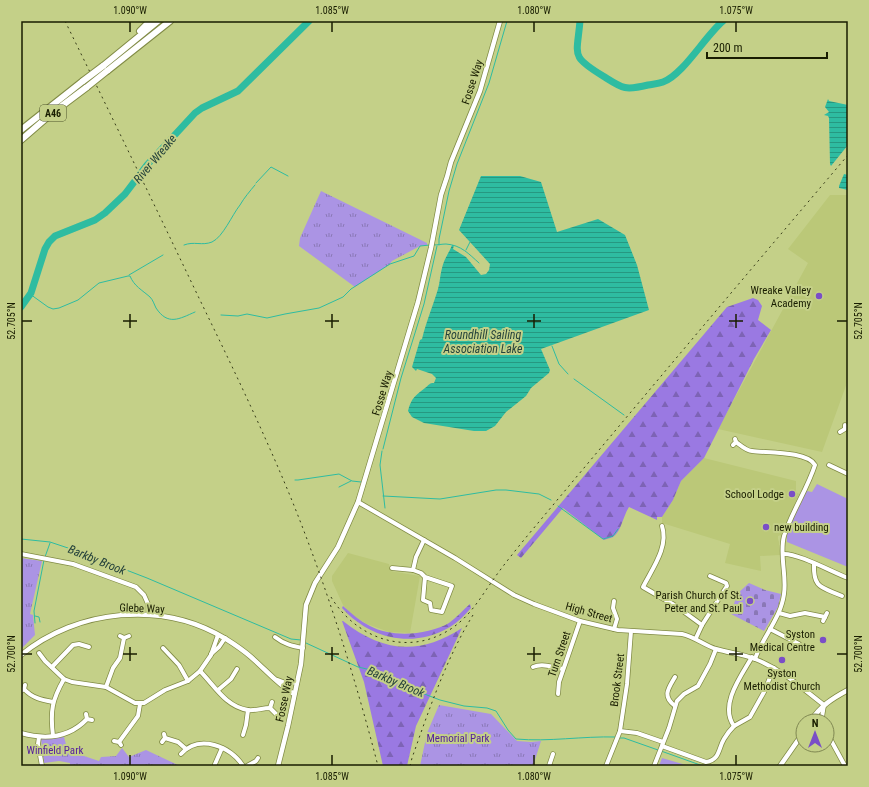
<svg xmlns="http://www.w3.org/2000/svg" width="869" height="787" viewBox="0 0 869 787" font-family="'Roboto Condensed',sans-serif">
<defs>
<pattern id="forest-firs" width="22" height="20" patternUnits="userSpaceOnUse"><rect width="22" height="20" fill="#9a79e2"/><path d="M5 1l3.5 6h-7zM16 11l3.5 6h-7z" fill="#7d63b5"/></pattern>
<pattern id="cemetery-stones" width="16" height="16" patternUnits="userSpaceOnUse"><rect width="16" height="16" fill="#ab94e4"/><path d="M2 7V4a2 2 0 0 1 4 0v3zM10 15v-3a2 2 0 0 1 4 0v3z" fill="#8a78b6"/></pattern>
<pattern id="park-tufts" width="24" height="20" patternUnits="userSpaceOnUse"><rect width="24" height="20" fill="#ab94e4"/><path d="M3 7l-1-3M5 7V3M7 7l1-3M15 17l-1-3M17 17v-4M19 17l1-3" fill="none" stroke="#8a78b6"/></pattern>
<pattern id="water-rules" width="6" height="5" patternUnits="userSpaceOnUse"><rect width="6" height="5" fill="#2ebca1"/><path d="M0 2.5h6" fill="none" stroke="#269881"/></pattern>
</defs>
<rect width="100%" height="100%" fill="#c4d088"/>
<g fill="#bbc878">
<polygon points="830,195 848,195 848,380 822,452 718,429 808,263 788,249"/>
<polygon points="704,458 796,481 796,492 799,494 781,535 778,536 778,539 779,542 780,555 760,556 761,571 725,563 730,544 662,523 662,517 673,500 681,481"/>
<polygon points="348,553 389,564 390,571 420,576 410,633 389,632 367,624 352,615 343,605 332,581 332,576"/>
</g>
<g fill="#ab94e4">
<path d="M817 484 848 499V567L787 542C785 528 800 503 807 491L812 492Z"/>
<polygon points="662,758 686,765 685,766 659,766"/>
</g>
<g fill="url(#forest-firs)">
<path d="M753 298 758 300 762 306 758 320 771 330 754 359 704 458 681 481 673 500 662 517H657V520L629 507C623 516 622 530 613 537 611 538 606 539 604 540L563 508 521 558 517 555 727 307Z"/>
<path d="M470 604 471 608C465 615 458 622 450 627 413 649 370 639 342 608L343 606C352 614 360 621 370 626 392 638 428 635 449 623 456 618 463 610 470 604Z"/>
<path d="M342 621H343C382 652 419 656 462 628L416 726 407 766H383L364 682Z"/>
</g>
<polygon fill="url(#cemetery-stones)" points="749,583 765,590 781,594 778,607 764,631 731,614 737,594"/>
<g fill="url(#park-tufts)">
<polygon points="321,191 427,243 427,245 420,246 392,261 390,264 355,287 299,246 300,238"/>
<polygon points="21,558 42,561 30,614 33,615 35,635 21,649"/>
<polygon points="439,705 491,714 517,741 531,742 541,741 533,766 420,766 427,733"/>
<polygon points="64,737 67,748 78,754 99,761 101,757 116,756 122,748 129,757 146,750 180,766 70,766 70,763 59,761 44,763 41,739"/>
</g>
<g fill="url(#water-rules)">
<polygon points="828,99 829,101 848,105 848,145 831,166 830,164 829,118 828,116 824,115 829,112 825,107"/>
<polygon points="844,174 848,175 848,190 839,188 839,186"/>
<path d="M481 176H520L541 182 557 232 598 219 625 235 637 265 649 310 541 349 550 370 549 373 531 388 526 396 506 412 495 426 486 431H474L424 423 412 417 408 411C411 398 416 395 425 388 429 385 429 383 434 383L436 378 432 374 417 369 416 371 412 367 420 340 422 339C426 322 433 306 438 289 440 282 440 275 442 268 444 259 449 253 452 245H454L453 249 466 257 481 275 486 274 489 270 490 264 459 230Z"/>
</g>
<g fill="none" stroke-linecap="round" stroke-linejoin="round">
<g stroke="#2ebca1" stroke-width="1">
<polyline points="256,183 271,167 288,176"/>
<path d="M184 245C194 241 202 246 212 242 223 237 232 215 240 205 244 198 250 191 255 185"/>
<path d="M433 245C438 245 442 244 446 244 461 245 469 254 479 263"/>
<polyline points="439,245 439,239 449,191 457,164 489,83 507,21"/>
<polyline points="466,250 470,242"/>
<polyline points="129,275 163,255"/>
<path d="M30 294 48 307 53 309 59 308 78 300 99 283 128 276H130C134 286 142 290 150 297 153 300 154 304 156 308 168 326 179 319 195 312"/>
<polyline points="221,315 238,316 247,314 267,318 285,314 319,308 343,297 351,289 390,264 414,256 420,246 430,245"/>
<polyline points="552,346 559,364 568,374"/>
<polyline points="574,379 624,415"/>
<polyline points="383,449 401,378 424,304 437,246"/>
<polyline points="382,451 380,465 385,508"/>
<polyline points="295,480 298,480 339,474 352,481 361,482"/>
<polyline points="339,487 351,481"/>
<polyline points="383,496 440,499 496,490 506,490 539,494 551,500"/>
<polyline points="558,506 603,539 613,536 618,529"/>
<polyline points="21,539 50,542 77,551 147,578 291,639 301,640"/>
<polyline points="45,557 50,543"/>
<polyline points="35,616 39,617 40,622"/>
<polyline points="35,623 34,611 44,560"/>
<path d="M306 643 358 667 380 672 401 685 440 700 464 706 487 708 496 711 508 730 516 739C549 742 582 736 616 737"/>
<polyline points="619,738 624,738 658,750"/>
<polyline points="661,751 703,766"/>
</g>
<g stroke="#2ebca1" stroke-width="7">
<path d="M580 21C577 56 570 56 603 76 622 88 624 91 648 85 653 84 658 84 663 82 683 75 705 36 723 21"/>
<polyline points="21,307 31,293 45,249 49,242 55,236 95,220 105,213 125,194 147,165 195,113 202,108 238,91 309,21"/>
</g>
<g stroke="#818b45" stroke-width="5.5">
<g id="minor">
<polyline points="840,432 845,429 845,425"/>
<path d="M736 442C740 445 747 451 752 451 767 453 807 451 815 465 807 490 792 511 784 536 779 555 787 575 784 594 781 618 763 636 755 659"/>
<polyline points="733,445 736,442 735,439"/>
<polyline points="829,465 848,474"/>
<path d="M358 502 455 558 514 595 534 604 580 621 618 630 682 634C695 637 704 645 716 649 729 653 743 654 755 659 781 669 802 688 824 705L822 717 823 721"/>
<path d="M662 526C669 547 652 569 643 587L676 606 702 625"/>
<polyline points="424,540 416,557 413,570 421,573 425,577 423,600 430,603 431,610 442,612 452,586 425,577"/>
<polyline points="21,554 73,564 136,587 144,595 148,604 149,615"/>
<path d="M783 554C798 553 832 572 848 578"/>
<path d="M814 564C813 589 822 587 842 596"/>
<polyline points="392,568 413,570"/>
<polyline points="614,601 613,608 617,619 614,629"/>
<polyline points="779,613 790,616 805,613 825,617"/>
<polyline points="823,621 827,613"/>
<polyline points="770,629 799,644"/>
<polyline points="120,636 124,638 129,636"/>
<path d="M275 637C284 644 292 646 303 648"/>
<polyline points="696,638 702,625 727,586 726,583 710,576"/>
<polyline points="163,648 179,665 188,681"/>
<polyline points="39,653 45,661 64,679 72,682 106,687 135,703 144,703 165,690 188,681 200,671 211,655 218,635"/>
<polyline points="211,654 219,647 225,638"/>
<polyline points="52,667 73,645 79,644 89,647"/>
<path d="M533 667C542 663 553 667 563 669"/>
<path d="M200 671C214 685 226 707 248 710 255 711 262 708 270 708L278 716"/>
<path d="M675 677C668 689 662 696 675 706"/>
<polyline points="106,687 113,668 120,658 124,638"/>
<path d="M24 689C32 698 42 700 53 702"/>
<polyline points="218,690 231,679 237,669"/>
<polyline points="21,691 24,689 25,685"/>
<polyline points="558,694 559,682 580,621"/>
<polyline points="270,708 272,702"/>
<polyline points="86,714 87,719 92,720"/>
<polyline points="734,726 750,717 764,692 774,668"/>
<polyline points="620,731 637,733 663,742"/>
<path d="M21 733C46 740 69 738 87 719"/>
<polyline points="827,733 845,766"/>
<polyline points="243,735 246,725 248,710"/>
<path d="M53 736C50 711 52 700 64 679"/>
<polyline points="39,737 38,744 42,766"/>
<polyline points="165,738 178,742 186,749"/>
<polyline points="114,741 119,742 121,745"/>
<polyline points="119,742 138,716 140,704"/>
<polyline points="162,742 165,738 164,734"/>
<path d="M662 746 706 762C720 760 718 749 724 739 727 734 730 730 734 726 719 705 741 676 752 657"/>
<path d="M181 754C199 734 231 746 243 766"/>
<polyline points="215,764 222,748"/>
<polyline points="247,766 256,761 258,758"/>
<polyline points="549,766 553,754"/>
<polyline points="606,766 620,731 627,684 631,631"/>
<polyline points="654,766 669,728 677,701 684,694 698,686 710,664 716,649"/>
</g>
</g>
<g stroke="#818b45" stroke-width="6">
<g id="tertiary">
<path d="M21 655C77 609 163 600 226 639 234 644 243 650 251 657 265 669 277 684 294 694"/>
<polyline points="277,680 285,683 297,682"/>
<path d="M811 721C820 706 833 698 848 690"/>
<polyline points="278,766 288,726 301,664 306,605 315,583 338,547 358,502 418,302 431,248 441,195 447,177 451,162 480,91 500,21"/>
<polyline points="780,766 803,733"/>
</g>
</g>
<g stroke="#818b45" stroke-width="8">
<g id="trunk">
<polyline points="140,31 150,21"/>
<polyline points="103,66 158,21"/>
<polyline points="107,71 170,21"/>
<polyline points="21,130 83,81"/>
<polyline points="21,140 51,114 87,87"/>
</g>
</g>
<use href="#minor" stroke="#fff" stroke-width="4"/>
<use href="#tertiary" stroke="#fff" stroke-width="4.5"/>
<use href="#trunk" stroke="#fff" stroke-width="6"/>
<g stroke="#363b18" stroke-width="1" stroke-dasharray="2 4" stroke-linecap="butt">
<path d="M65 21C110 113 154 204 198 296 231 364 264 432 293 503 327 588 355 677 378 766"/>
<path d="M331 597C354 635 400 655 442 634 470 620 480 597 498 573 512 554 528 535 543 517 644 396 746 275 848 155"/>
<path d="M410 766 412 758C429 710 446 659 473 615"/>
</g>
<g stroke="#818b45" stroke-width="8" stroke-linecap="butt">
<g id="trunk-bridge">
<polyline points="83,81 103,66"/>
<polyline points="87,87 107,71"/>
</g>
</g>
<use href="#trunk-bridge" stroke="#fff" stroke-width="6"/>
</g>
<path fill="none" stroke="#191d01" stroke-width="1.5" d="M130 22V32M332 22V32M534 22V32M736 22V32M130 314V328M332 314V328M534 314V328M736 314V328M22 321H32M123 321H137M325 321H339M527 321H541M729 321H743M837 321H847M130 647V661M332 647V661M534 647V661M736 647V661M22 654H32M123 654H137M325 654H339M527 654H541M729 654H743M837 654H847M130 755V765M332 755V765M534 755V765M736 755V765"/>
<g fill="#7a4ec7" stroke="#c4d088" stroke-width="1.5">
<circle cx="819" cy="296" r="4"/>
<circle cx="792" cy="494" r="4"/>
<circle cx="766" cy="527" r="4"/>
<circle cx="750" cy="601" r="4"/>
<circle cx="823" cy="640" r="4"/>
<circle cx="782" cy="660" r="4"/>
</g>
<g text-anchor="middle" stroke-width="4" stroke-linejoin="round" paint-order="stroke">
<rect fill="#c4d088" stroke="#4c532a" stroke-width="1" x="40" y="105" width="26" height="16" rx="3"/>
<g font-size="10" font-weight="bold" fill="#191d01">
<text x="53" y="117">A46</text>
</g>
<g font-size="11" fill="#191d01" stroke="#c4d088">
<text transform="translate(472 82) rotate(-72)" y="4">Fosse Way</text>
<text transform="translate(382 393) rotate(-73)" y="4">Fosse Way</text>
<text transform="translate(142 608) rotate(2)" y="4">Glebe Way</text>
<text transform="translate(589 612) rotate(16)" y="4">High Street</text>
<text transform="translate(559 654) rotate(-71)" y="4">Turn Street</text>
<text transform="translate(617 680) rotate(-83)" y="4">Brook Street</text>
<text transform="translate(284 699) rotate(-78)" y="4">Fosse Way</text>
</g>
<g font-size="11" fill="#191d01" stroke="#c4d088" text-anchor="end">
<text x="811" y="294">Wreake Valley<tspan x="811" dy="13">Academy</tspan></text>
<text x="784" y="498">School Lodge</text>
<text x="774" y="531" text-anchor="start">new building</text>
<text x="742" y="599">Parish Church of St.<tspan x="742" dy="13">Peter and St. Paul</tspan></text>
<text x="815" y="638">Syston<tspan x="815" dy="13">Medical Centre</tspan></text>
<text x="782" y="677" text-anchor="middle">Syston<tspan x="782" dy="13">Methodist Church</tspan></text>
</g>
<g font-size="11" fill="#55209c" stroke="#c4d088">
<text x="458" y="742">Memorial Park</text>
<text x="55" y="754">Winfield Park</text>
</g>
<g font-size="12" font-style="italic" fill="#25423b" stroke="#c4d088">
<text transform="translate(155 159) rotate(-50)" y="4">River Wreake</text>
<text x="483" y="339">Roundhill Sailing<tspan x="483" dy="14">Association Lake</tspan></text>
<text transform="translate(97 560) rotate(22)" y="4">Barkby Brook</text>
<text transform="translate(396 682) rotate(23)" y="4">Barkby Brook</text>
</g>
</g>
<rect width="869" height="787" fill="none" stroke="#c4d088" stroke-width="44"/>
<g transform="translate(815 733)"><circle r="19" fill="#c4d088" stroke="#808852"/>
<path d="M0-3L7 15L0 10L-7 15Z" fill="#7a4ec7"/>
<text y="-6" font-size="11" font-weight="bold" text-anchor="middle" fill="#191d01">N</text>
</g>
<path d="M707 52v6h120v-6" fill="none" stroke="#191d01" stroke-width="2"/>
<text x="713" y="52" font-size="12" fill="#191d01" stroke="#c4d088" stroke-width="3" paint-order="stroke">200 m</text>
<rect x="22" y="22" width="825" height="743" fill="none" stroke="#191d01" stroke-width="1.5"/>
<g font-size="10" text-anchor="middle" fill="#191d01">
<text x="130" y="14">1.090°W</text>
<text x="332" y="14">1.085°W</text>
<text x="534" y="14">1.080°W</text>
<text x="736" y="14">1.075°W</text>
<text transform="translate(11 321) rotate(-90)" y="4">52.705°N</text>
<text transform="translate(858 321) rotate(-90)" y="4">52.705°N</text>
<text transform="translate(11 654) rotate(-90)" y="4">52.700°N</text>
<text transform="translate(858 654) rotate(-90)" y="4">52.700°N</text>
<text x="130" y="780">1.090°W</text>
<text x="332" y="780">1.085°W</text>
<text x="534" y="780">1.080°W</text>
<text x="736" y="780">1.075°W</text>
</g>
</svg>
